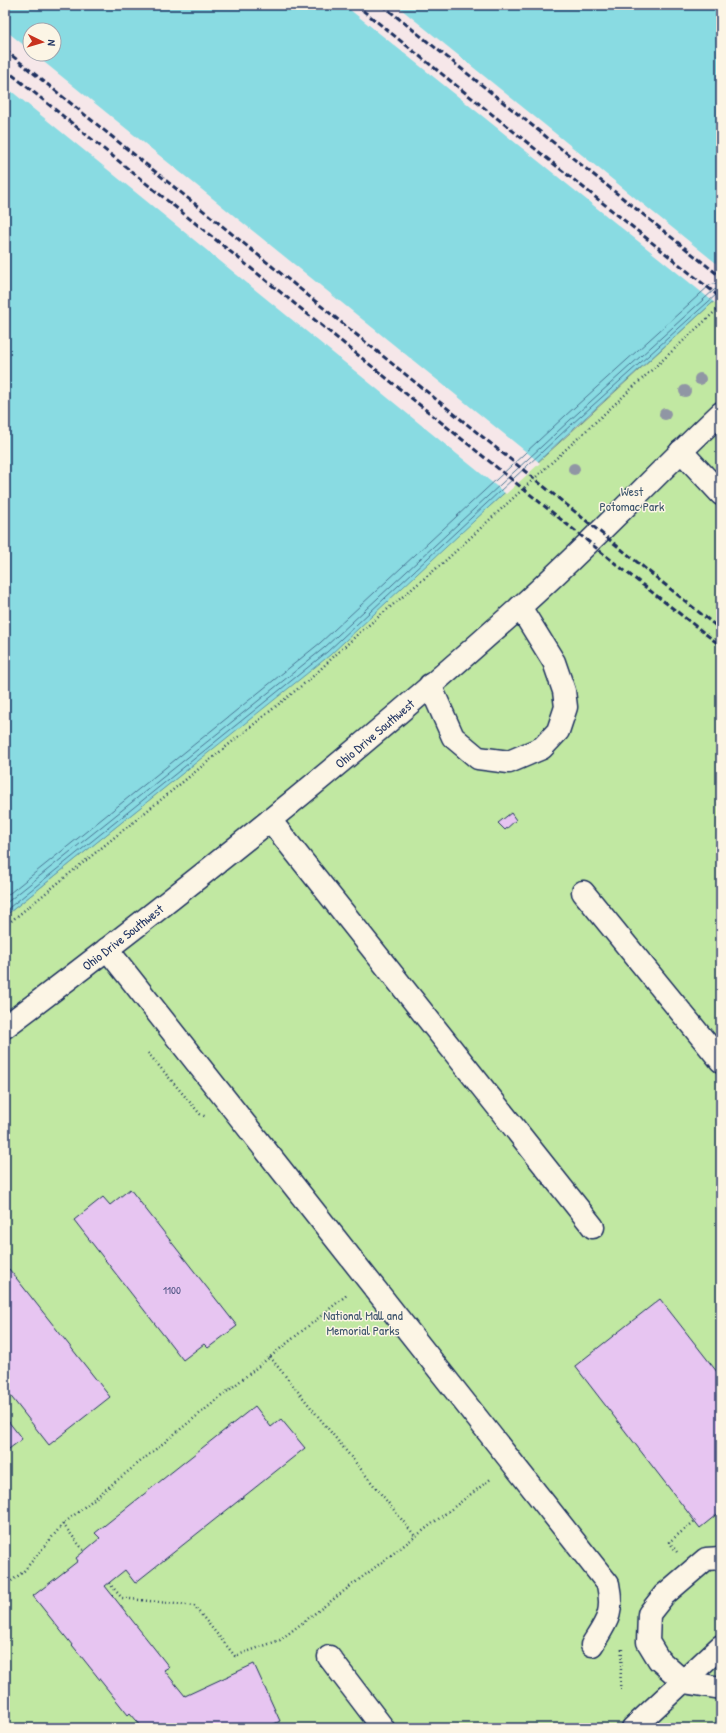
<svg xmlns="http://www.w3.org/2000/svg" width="726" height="1733" viewBox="0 0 726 1733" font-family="'Patrick Hand',sans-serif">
<rect width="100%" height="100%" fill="#f6e7e9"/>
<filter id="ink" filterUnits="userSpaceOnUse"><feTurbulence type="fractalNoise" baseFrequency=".025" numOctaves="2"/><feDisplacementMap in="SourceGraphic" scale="8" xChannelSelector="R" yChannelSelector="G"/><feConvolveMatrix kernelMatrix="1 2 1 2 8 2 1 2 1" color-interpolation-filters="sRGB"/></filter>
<g filter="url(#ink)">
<polygon fill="#c1e8a2" stroke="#6e8c80" points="721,295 721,1728 5,1728 5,916 190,767 490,506"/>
<path fill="#89dbe2" stroke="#5d96ad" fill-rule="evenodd" d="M5 5H721V295L575 427 330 655 5 916ZM30 30H54V54H30Z"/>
<g fill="#f6e7e9">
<polygon points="344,5 396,5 721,267 721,298 715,303"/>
<polygon points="5,30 30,50 30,54 34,54 540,463 506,494 5,86"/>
</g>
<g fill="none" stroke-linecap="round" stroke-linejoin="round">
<g stroke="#477493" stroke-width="1">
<polyline points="5,897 320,643 565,416 710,285 721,282"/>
<polyline points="5,904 324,648 569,421 714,290 721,288"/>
<polyline points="5,911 327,652 572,424 717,294 721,293"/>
</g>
</g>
<g fill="#e7c5f1" stroke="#1b2f5e">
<polygon points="511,813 516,820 505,830 498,823"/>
<polygon points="130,1189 237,1326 208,1348 204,1344 183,1360 74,1220 103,1197 110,1205"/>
<polygon points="9,1269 110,1397 49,1445 5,1389 5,1272"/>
<polygon points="660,1299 721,1377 721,1511 700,1528 575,1366"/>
<polygon points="255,1406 271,1427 281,1419 305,1448 135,1583 125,1570 105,1586 169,1667 164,1670 185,1696 254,1664 280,1721 266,1728 143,1728 130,1713 128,1715 33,1596 78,1561 76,1558 100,1538 95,1533"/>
<polygon points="5,1417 22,1439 5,1452"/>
</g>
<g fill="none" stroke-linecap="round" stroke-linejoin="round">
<g stroke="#1b2f5e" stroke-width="25">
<g id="minor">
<polyline points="681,451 721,494"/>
<polyline points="430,685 453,737 478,758 509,762 542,748 558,731 566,707 564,691 554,662 520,607"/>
<polyline points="270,820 593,1227"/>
<polyline points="583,892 721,1061"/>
<path d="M107 949 608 1584C614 1614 607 1621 592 1645"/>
<path id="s1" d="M5 1027C182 894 355 755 519 608 589 546 653 477 721 413"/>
<polyline points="721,1558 706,1559 664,1595 649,1614 648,1642 659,1660 684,1682 721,1688"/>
<polyline points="329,1657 383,1728"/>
<polyline points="633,1728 721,1646"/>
</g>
</g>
<g stroke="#1b2f5e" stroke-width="2.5" stroke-dasharray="1 3" stroke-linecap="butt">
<polyline points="5,926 311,678 358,634 444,562 721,306"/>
<polyline points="148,1053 200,1114 206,1117"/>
<polyline points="270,1357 415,1536"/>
<polyline points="63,1524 84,1551"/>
<polyline points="677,1552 669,1542 695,1521"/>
<polyline points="109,1583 122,1598 194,1606 235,1656 280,1640 492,1478"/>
<polyline points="5,1586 23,1572 63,1524 348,1294"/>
<polyline points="620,1690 622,1648"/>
</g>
<use href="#minor" stroke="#fcf5e5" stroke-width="22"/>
<g stroke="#1b2f5e" stroke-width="3" stroke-dasharray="6 3" stroke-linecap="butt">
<polyline points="356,5 721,298"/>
<polyline points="382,5 721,277"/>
<polyline points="5,50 721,630"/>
<polyline points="5,69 616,564 721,646"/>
</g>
</g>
<g fill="#9096a4">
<circle cx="700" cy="379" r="6"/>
<circle cx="685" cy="391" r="6"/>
<circle cx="665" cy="414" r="6"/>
<circle cx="574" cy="469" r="6"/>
</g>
</g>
<g text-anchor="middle" stroke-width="3" stroke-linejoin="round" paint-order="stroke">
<g font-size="11" fill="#4e5483">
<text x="172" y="1294">1100</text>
</g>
<g font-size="13" fill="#3c546c" stroke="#fcf5e5">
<text x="632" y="496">West<tspan x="632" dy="15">Potomac Park</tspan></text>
<text x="363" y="1320">National Mall and<tspan x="363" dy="15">Memorial Parks</tspan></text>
</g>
<g font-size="13" fill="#1b2f5e" stroke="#fcf5e5">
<text dy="5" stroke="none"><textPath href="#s1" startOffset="472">Ohio Drive Southwest</textPath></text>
<text dy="5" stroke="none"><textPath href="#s1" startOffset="148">Ohio Drive Southwest</textPath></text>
</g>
</g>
<rect width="726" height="1733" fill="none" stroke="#fcf5e5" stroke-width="20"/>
<rect x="10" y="10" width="706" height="1713" fill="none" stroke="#1b2f5e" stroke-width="1.5" filter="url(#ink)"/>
<g transform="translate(42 42) rotate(95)"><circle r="19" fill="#fcf5e5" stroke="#a2a6af"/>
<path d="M0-3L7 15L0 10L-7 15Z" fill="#c8321e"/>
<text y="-6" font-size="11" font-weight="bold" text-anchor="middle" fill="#1b2f5e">N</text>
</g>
</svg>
